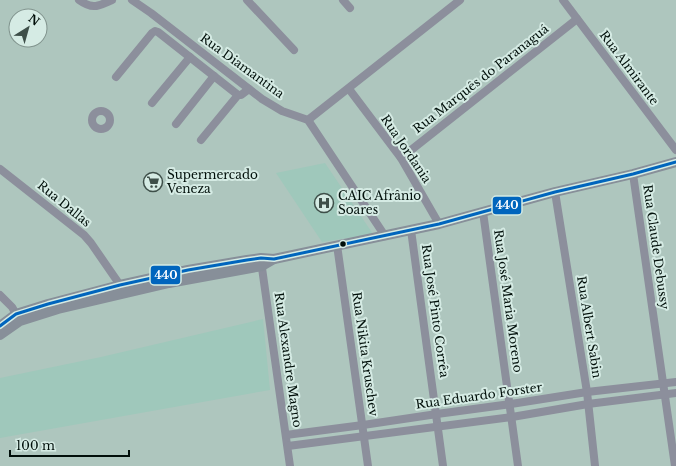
<svg xmlns="http://www.w3.org/2000/svg" width="676" height="466" viewBox="0 0 676 466" font-family="'Libre Baskerville',serif">
<rect width="100%" height="100%" fill="#aec6be"/>
<g fill="#9fc8bb">
<polygon points="325,163 373,234 322,242 276,173"/>
<polygon points="263,319 270,390 0,438 0,378 101,357"/>
</g>
<g fill="none" stroke-linecap="round" stroke-linejoin="round">
<g stroke="#8c8f9c" stroke-width="8">
<path d="M79 0C93 10 98 6 112 0"/>
<polyline points="132,0 151,13 262,99 282,111 308,120 385,236"/>
<polyline points="247,0 294,50"/>
<polyline points="343,0 350,8"/>
<polyline points="563,0 676,150"/>
<polyline points="116,77 152,33 155,31 158,32 238,95"/>
<polyline points="349,89 401,158 439,224"/>
<polyline points="152,103 190,57"/>
<circle cx="101" cy="120" r="9"/>
<polyline points="308,120 460,0"/>
<polyline points="176,124 214,76"/>
<polyline points="201,140 238,95 241,95 249,89"/>
<polyline points="401,158 577,19"/>
<polyline points="0,169 84,235 91,243 120,285"/>
<polyline points="633,174 675,466"/>
<polyline points="555,192 587,392 595,466"/>
<polyline points="483,212 518,466"/>
<polyline points="411,230 443,466"/>
<polyline points="337,245 368,466"/>
<polyline points="261,261 290,466"/>
<polyline points="0,295 12,307 16,314"/>
<polyline points="286,435 363,425 437,414 511,404 587,392 676,382"/>
<polyline points="288,446 512,417 588,404 676,393"/>
</g>
<g stroke="#878f99" stroke-width="10">
<polyline points="0,326 16,314 48,304 120,285 188,270 247,260 261,258 274,259 439,224 555,192 633,174 676,162"/>
<polyline points="0,335 20,321 58,309 169,283 262,266 274,259"/>
</g>
<g stroke="#d5ebe4" stroke-width="6">
<polyline id="bus-1" points="0,326 16,314 48,304 120,285 188,270 247,260 261,258 274,259 439,224 555,192 633,174 676,162"/>
</g>
<use href="#bus-1" stroke="#0065bd" stroke-width="3"/>
</g>
<defs>
<g id="supermarket-ring" transform="scale(1)"><circle r="9.5" fill="#d5ebe4" stroke="#3e4f49" stroke-width="1.5"/><path d="M-6-5.5h2.5l.6 2H6L4.5 2H-2.5L-4.4-4H-6ZM-1.5 3.2a1.3 1.3 0 1 0 .1 0ZM3 3.2a1.3 1.3 0 1 0 .1 0Z" fill="#3e4f49"/></g>
<g id="hospital-ring" transform="scale(1)"><circle r="9.5" fill="#d5ebe4" stroke="#3e4f49" stroke-width="1.5"/><path d="M-5-5h3v3.5h4V-5h3V5h-3V1.5h-4V5h-3Z" fill="#3e4f49"/></g>
</defs>
<g fill-rule="evenodd">
<use href="#supermarket-ring" x="153" y="182"/>
<use href="#hospital-ring" x="324" y="203"/>
</g>
<circle fill="#010f0a" stroke="#d5ebe4" stroke-width="1.5" cx="343" cy="244" r="3.5"/>
<g text-anchor="middle" stroke-width="4" stroke-linejoin="round" paint-order="stroke">
<g font-size="12" fill="#010f0a" stroke="#d5ebe4">
<text transform="translate(242 66) rotate(36)" y="4">Rua Diamantina</text>
<text transform="translate(629 68) rotate(53)" y="4">Rua Almirante</text>
<text transform="translate(481 79) rotate(-38)" y="4">Rua Marquês do Paranaguá</text>
<text transform="translate(406 149) rotate(56)" y="4">Rua Jordania</text>
<text transform="translate(64 204) rotate(39)" y="4">Rua Dallas</text>
<text transform="translate(656 247) rotate(82)" y="4">Rua Claude Debussy</text>
<text transform="translate(508 301) rotate(82)" y="4">Rua José Maria Moreno</text>
<text transform="translate(435 311) rotate(82)" y="4">Rua José Pinto Corrêa</text>
<text transform="translate(589 327) rotate(81)" y="4">Rua Albert Sabin</text>
<text transform="translate(365 354) rotate(82)" y="4">Rua Nikita Kruschev</text>
<text transform="translate(288 360) rotate(82)" y="4">Rua Alexandre Magno</text>
<text transform="translate(479 396) rotate(-8)" y="4">Rua Eduardo Forster</text>
</g>
<g font-size="12" fill="#010f0a" stroke="#d5ebe4" text-anchor="start">
<text x="167" y="179">Supermercado<tspan x="167" dy="14">Veneza</tspan></text>
<text x="338" y="200">CAIC Afrânio<tspan x="338" dy="14">Soares</tspan></text>
</g>
</g>
<g stroke="#d5ebe4" stroke-width="1.5">
<rect x="492" y="196" width="30" height="19" rx="4" fill="#0065bd"/>
<rect x="150" y="265" width="31" height="20" rx="4" fill="#0065bd"/>
</g>
<g font-size="11" text-anchor="middle" font-weight="bold" fill="#fff">
<text x="507" y="209">440</text>
<text x="166" y="279">440</text>
</g>
<g transform="translate(28 28) rotate(37)"><circle r="19" fill="#d5ebe4" stroke="#80938d"/>
<path d="M0-3L7 15L0 10L-7 15Z" fill="#3e4f49"/>
<text y="-6" font-size="11" font-weight="bold" text-anchor="middle" fill="#010f0a">N</text>
</g>
<path d="M10 450v6h119v-6" fill="none" stroke="#010f0a" stroke-width="2"/>
<text x="16" y="450" font-size="12" fill="#010f0a" stroke="#d5ebe4" stroke-width="3" paint-order="stroke">100 m</text>
</svg>
